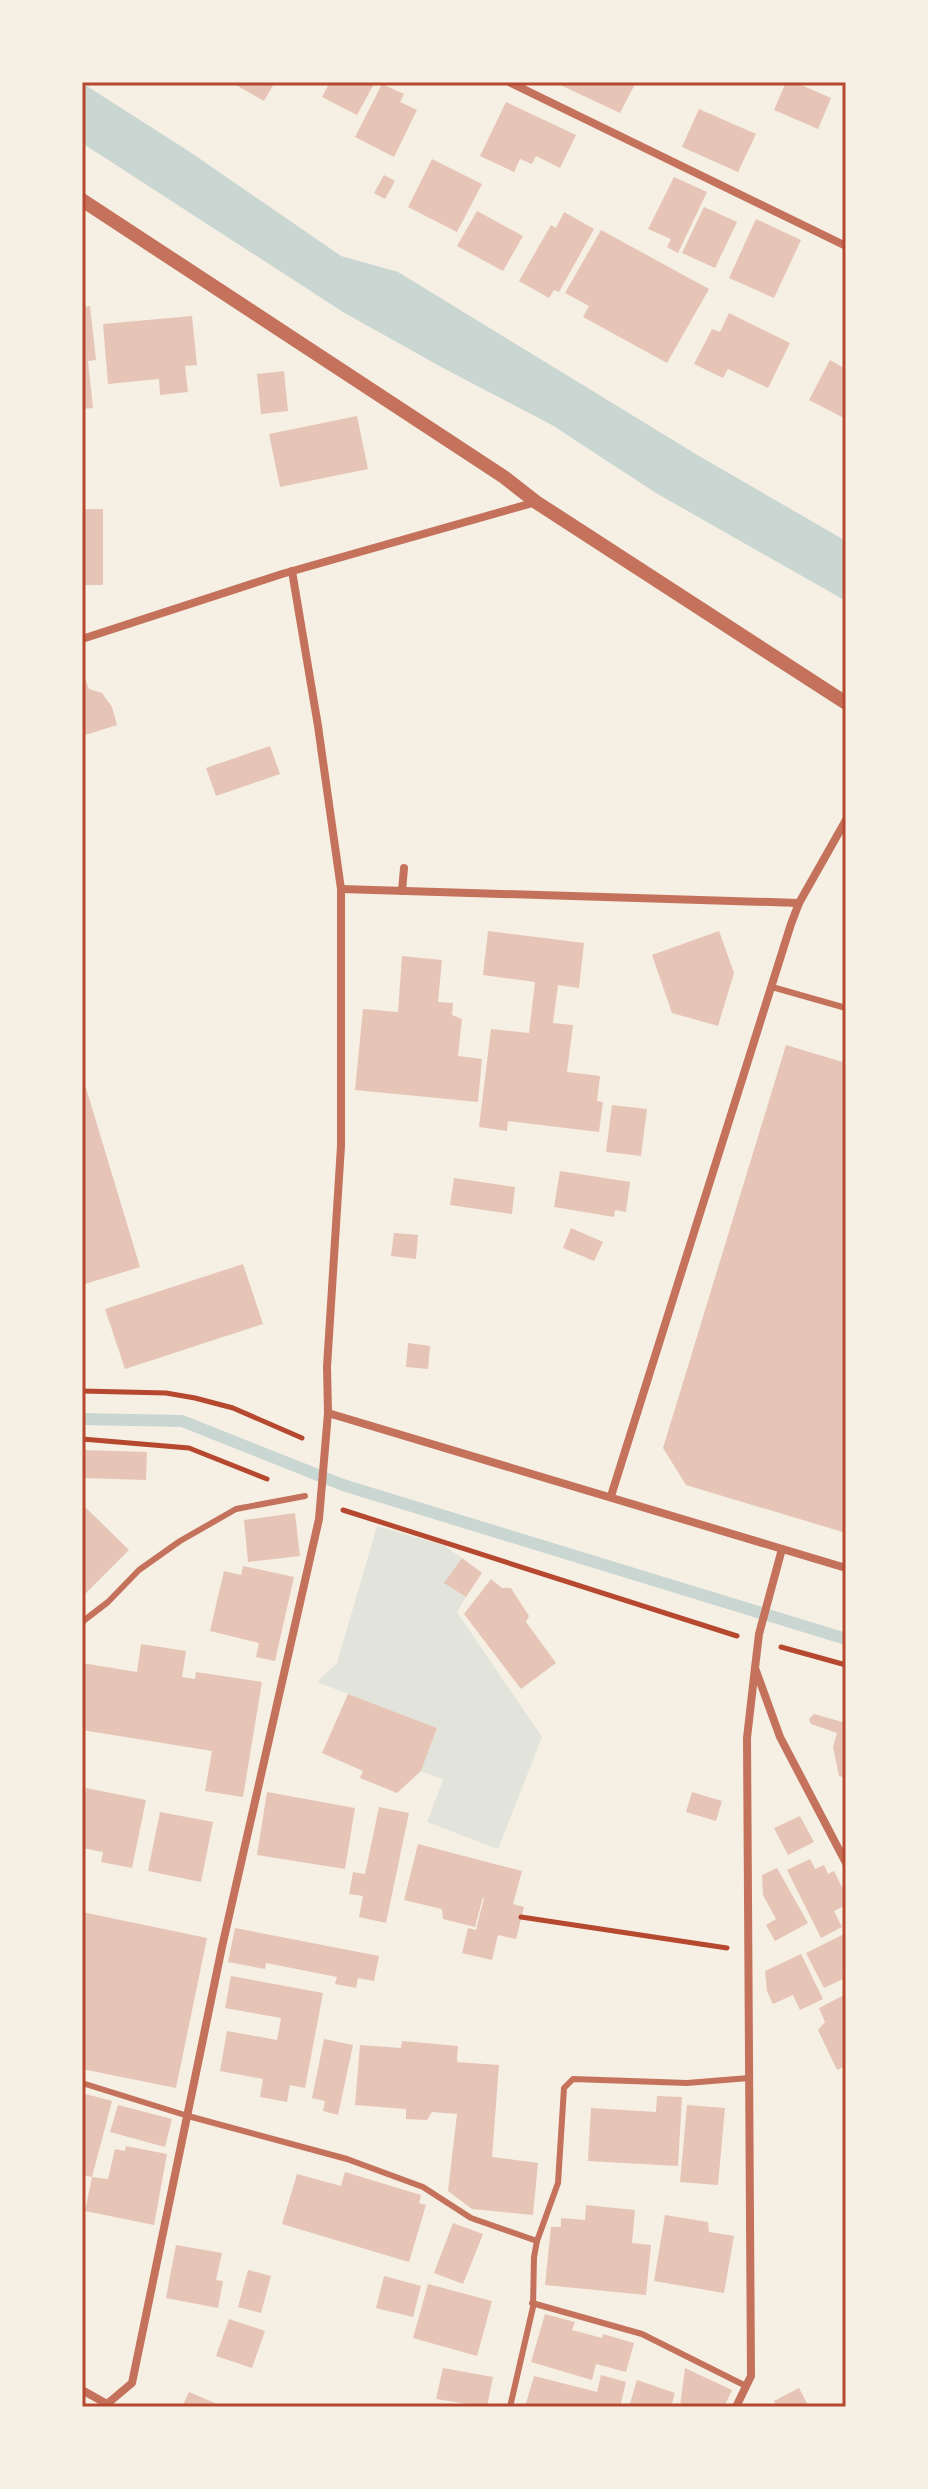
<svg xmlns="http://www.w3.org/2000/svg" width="928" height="2489" viewBox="0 0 928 2489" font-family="'Asap Condensed',sans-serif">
<rect width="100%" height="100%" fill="#f6efe4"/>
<polygon fill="#e2e4dc" points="377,1526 443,1545 462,1558 445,1583 466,1597 457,1612 542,1737 498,1849 427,1822 443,1780 421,1771 437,1728 317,1682 337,1663"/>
<polygon fill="#c9d6d2" points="82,83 190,152 341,256 398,272 699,456 846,541 846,601 656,493 552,425 443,368 343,312 82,143"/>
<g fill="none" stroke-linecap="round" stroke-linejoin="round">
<polyline stroke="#c9d6d2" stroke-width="12" points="82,1419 182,1421 343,1485 846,1639"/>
</g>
<g fill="#e6c5b7">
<polygon points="231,82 275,82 264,101"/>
<polygon points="330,82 375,82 357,115 322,97"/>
<polygon points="554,82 636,82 620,113"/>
<polygon points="786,82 794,82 831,98 818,129 774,110"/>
<polygon points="382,84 404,94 400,102 417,110 394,157 355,137"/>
<polygon points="506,102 576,135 560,168 536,156 532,164 520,159 514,172 480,156"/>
<polygon points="699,109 756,134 738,172 682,147"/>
<polygon points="432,159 482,184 457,232 408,207"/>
<polygon points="384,175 395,181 385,199 374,193"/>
<polygon points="674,177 707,192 678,253 667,247 671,239 648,229"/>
<polygon points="704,207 737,222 715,268 682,253"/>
<polygon points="477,211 523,236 503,271 457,246"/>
<polygon points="564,212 594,229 559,292 554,290 549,298 519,281 551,225 556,228"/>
<polygon points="756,219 801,240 774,298 729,278"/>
<polygon points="601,230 709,289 667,363 583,317 589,306 565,293"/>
<polygon points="90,306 96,360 88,361 93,408 82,409 82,307"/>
<polygon points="729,313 790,343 768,388 728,369 723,378 694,364 712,329 720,332"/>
<polygon points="192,316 197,365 185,366 188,392 160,395 159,379 108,384 103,324"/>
<polygon points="830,360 846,369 846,419 809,400"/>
<polygon points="284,371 288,411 261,414 257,374"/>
<polygon points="357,416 368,469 280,487 269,434"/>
<rect x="82" y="509" width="21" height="76"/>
<polygon points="82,671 89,689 102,693 112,707 117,725 82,736"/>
<polygon points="270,746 280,774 216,796 206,768"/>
<polygon points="488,931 584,943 579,988 558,985 553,1023 573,1025 567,1072 600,1076 597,1101 603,1102 599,1132 508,1121 507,1131 479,1127 491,1029 529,1033 535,982 483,975"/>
<polygon points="719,931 734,973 718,1026 672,1013 652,955"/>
<polygon points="402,956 442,960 438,1002 453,1003 452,1015 462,1019 458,1056 482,1059 478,1102 355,1090 363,1009 398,1012"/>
<polygon points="786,1045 846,1063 846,1533 686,1485 663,1448"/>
<polygon points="83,1078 140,1267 85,1284 82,1274"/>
<polygon points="612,1105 647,1109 641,1156 606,1152"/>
<polygon points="560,1171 630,1182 626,1212 615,1210 614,1217 554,1207"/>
<polygon points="454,1178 515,1187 512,1214 450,1205"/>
<polygon points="571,1228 603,1242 594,1261 563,1248"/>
<polygon points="394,1233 418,1235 416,1259 391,1256"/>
<polygon points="243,1264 263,1324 125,1369 105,1309"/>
<polygon points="408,1343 430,1346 428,1369 406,1367"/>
<polygon points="82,1450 147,1452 146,1480 82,1478"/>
<polygon points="82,1504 129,1550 82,1597"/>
<polygon points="295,1513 300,1556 248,1562 244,1520"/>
<polygon points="462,1558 482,1573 466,1597 444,1583"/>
<polygon points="243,1566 294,1577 275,1661 256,1657 259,1643 210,1631 224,1571 241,1575"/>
<polygon points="491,1579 502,1588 511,1588 529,1616 526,1622 556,1663 521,1689 464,1614"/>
<polygon points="141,1644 186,1651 182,1677 195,1679 196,1672 262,1682 243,1797 205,1791 212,1751 82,1730 82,1663 137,1672"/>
<polygon points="348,1694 437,1728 421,1771 397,1793 360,1778 363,1771 322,1753"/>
<polygon points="814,1714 846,1723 846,1778 839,1776 833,1747 837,1733 811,1724 809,1719"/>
<polygon points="86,1788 146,1800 132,1868 101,1862 103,1852 82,1848 82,1808"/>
<polygon points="267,1792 355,1808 345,1869 257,1855"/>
<polygon points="692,1792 722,1801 716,1821 686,1812"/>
<polygon points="379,1807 409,1813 386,1923 359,1917 363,1896 349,1894 353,1872 365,1874"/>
<polygon points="160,1812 213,1822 201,1882 148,1871"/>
<polygon points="800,1816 814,1842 788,1855 774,1828"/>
<polygon points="418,1844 522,1871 513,1904 524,1907 516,1939 498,1935 492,1960 462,1953 468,1928 476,1930 484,1898 483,1897 475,1927 443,1919 442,1909 404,1900"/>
<polygon points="810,1859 815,1869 824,1865 828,1874 834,1871 846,1895 846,1905 834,1911 842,1927 821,1938 787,1870"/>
<polygon points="777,1868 808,1923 775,1941 766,1925 776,1919 763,1895 762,1875"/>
<polygon points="82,1912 207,1938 176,2088 82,2069"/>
<polygon points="235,1928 379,1956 374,1981 358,1978 356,1988 335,1984 337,1977 266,1963 265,1969 228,1962"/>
<polygon points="846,1933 846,1969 842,1971 845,1978 824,1988 806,1953"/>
<polygon points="801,1954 823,1999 800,2010 793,1995 773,2004 767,1991 765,1971"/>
<polygon points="231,1976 323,1993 305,2088 290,2085 287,2102 260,2097 263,2079 220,2071 227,2031 277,2040 281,2018 225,2008"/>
<polygon points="846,1994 846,2066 837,2070 818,2030 825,2022 819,2008"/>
<polygon points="324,2039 353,2045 338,2115 323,2111 325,2101 312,2098"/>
<polygon points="402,2041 458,2046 457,2062 499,2065 492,2157 538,2163 533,2215 472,2209 448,2191 457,2114 432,2112 427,2120 406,2119 406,2109 355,2105 360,2045 401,2048"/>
<polygon points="82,2093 112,2101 92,2177 108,2179 115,2149 125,2151 126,2146 167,2154 154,2225 85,2211 92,2177 82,2175"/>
<polygon points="657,2096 682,2097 678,2166 588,2161 591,2108 656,2112"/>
<polygon points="118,2105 172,2119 165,2147 110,2132"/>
<polygon points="687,2105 725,2108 718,2185 680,2182"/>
<polygon points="345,2172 421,2195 419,2203 426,2205 409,2262 282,2224 297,2174 341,2186"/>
<polygon points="586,2205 635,2210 632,2243 651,2245 646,2295 545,2285 551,2227 561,2227 561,2218 585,2220"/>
<polygon points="665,2215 708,2222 709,2232 734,2236 724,2293 654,2281"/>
<polygon points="453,2223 483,2234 463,2284 434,2273"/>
<polygon points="176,2245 222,2253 216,2280 223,2281 218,2308 166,2298"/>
<polygon points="248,2270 271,2276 261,2313 238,2307"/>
<polygon points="384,2276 421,2286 413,2317 376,2308"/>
<polygon points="428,2284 492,2301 477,2356 413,2338"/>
<polygon points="545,2314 575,2322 572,2330 602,2338 603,2334 634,2343 626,2372 596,2364 592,2380 531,2362"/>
<polygon points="229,2319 265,2331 252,2368 216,2356"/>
<polygon points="443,2368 493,2377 487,2407 436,2399"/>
<polygon points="685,2368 732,2390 724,2407 680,2407"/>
<polygon points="601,2375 626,2382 620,2407 525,2407 534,2376 597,2392"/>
<polygon points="637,2380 675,2393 671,2407 629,2407"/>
<polygon points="799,2388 809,2407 777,2407 774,2401"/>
<polygon points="189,2392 224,2407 182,2407"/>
</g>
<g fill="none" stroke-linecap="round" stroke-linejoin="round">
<g stroke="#b5482f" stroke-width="5">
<polyline points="82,1391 166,1393 195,1398 233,1408 302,1438"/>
<polyline points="82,1439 189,1448 267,1479"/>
<polyline points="343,1510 737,1636"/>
<polyline points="781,1647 846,1665"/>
<polyline points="521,1917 727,1948"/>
</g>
<g stroke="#c5725c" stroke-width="6">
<polyline points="772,987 846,1008"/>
<polyline points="82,1622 108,1602 139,1570 180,1541 236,1509 305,1496"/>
<polyline points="82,2083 188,2116 347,2159 423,2187 471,2218 537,2241"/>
<polyline points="532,2303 642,2334 746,2386"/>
<polyline points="510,2407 533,2307 534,2257 537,2241 558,2183 564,2088 573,2079 687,2083 749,2078"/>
</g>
<g stroke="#c5725c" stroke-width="8">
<polyline points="509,82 846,246"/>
<polyline points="82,639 282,574 536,502"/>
<polyline points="341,889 799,903"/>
<polyline points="402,891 404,868"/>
<polyline points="328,1413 846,1568"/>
<polyline points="611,1496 791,924 799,903 846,820"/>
<polyline points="782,1549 759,1634 755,1668 780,1737 846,1863"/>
<polyline points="82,2390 107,2404"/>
<polyline points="106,2407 107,2404 132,2383 222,1947 319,1519 328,1413 327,1367 341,1146 341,889 318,726 292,571"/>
<polyline points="736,2407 751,2376 747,1738 755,1668"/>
</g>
<polyline stroke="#c5725c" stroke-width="14" points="82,200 504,477 536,502 846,703"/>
</g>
<rect width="928" height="2489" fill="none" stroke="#f6efe4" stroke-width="168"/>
<rect x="84" y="84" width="760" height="2321" fill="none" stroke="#b5482f" stroke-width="3"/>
</svg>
